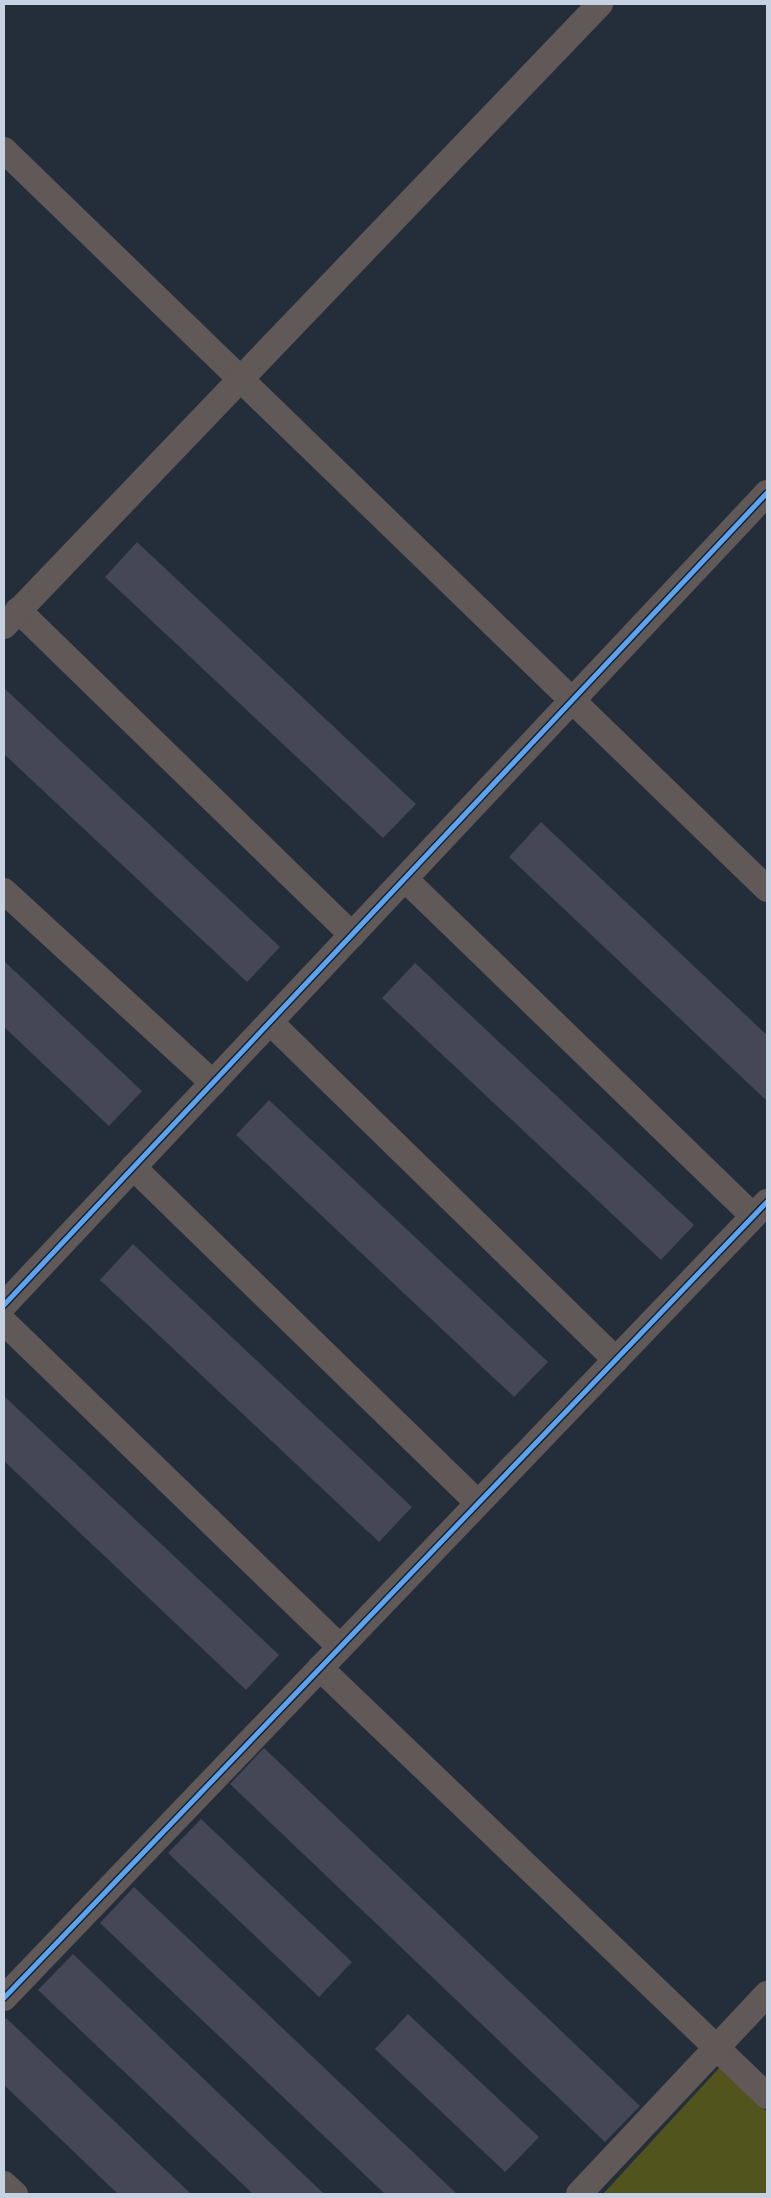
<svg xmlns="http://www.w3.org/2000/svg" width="771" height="2198" viewBox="0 0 771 2198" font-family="'Noto Sans',sans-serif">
<rect width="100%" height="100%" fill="#232e3a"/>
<polygon fill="#51541d" points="720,2067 767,2112 767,2194 603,2194"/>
<g fill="#454656">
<polygon points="137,542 416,804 383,838 105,577"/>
<polygon points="4,688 280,947 247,982 4,754"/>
<polygon points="541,822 767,1035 767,1101 509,857"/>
<polygon points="4,961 142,1091 109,1126 4,1027"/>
<polygon points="415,963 694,1225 661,1260 382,998"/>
<polygon points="269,1100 548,1362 514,1397 236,1135"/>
<polygon points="133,1244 412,1507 379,1542 100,1280"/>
<polygon points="4,1396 279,1655 246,1690 4,1461"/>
<polygon points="264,1748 640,2106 605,2142 230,1784"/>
<polygon points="201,1819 352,1962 319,1997 168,1853"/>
<polygon points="134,1887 457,2194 385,2194 100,1923"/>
<polygon points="73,1954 324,2194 253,2194 38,1990"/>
<polygon points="408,2014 539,2137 505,2172 375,2049"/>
<polygon points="6,2018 191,2194 118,2194 4,2085 4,2020"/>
</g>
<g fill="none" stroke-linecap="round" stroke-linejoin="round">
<g stroke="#605957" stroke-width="26">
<polyline points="4,150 767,889"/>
<polyline points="18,610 352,935"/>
<polyline points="4,626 600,4"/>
<polyline points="405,879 753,1216"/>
<polyline points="4,891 213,1083"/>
<polyline points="270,1022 616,1360"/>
<polyline points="133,1167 478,1503"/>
<polyline points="4,1305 767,493"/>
<polyline points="4,1322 340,1647"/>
<polyline points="320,1668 767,2096"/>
<polyline points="4,1998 767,1202"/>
<polyline points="4,2184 15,2194"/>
<polyline points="579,2194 767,1994"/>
</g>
<g stroke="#0f2339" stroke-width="8">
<g id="cycleway">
<polyline points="4,1305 767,493"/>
<polyline points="4,1998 767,1202"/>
</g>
</g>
<use href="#cycleway" stroke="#60a3ed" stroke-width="5"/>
</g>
<rect width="771" height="2198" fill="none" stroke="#c6d2e1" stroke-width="10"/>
</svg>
